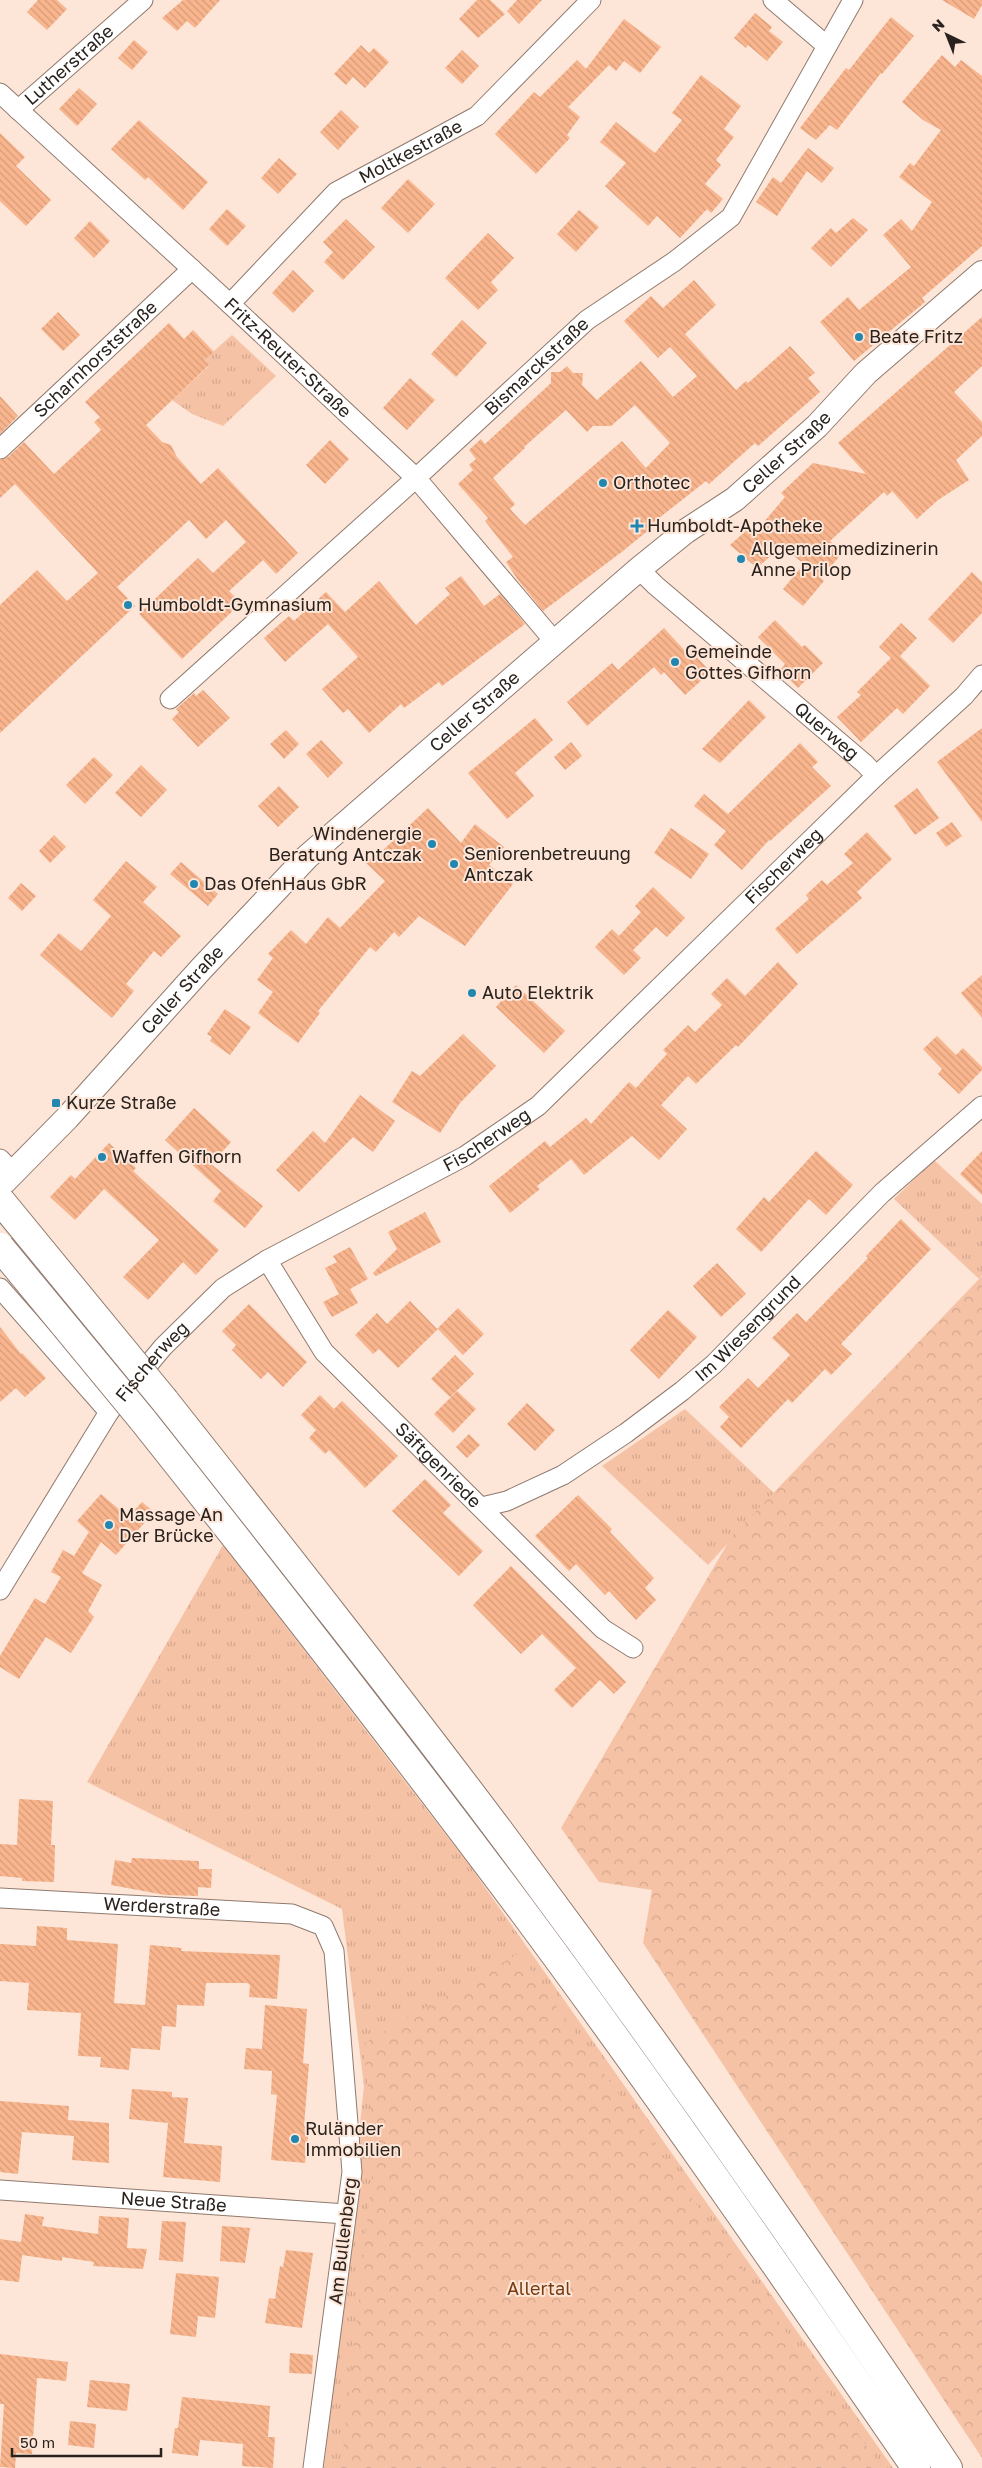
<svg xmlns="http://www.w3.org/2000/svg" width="982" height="2468" viewBox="0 0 982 2468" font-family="'Golos Text',sans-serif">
<defs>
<pattern id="grass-tufts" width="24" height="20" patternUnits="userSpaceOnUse" patternTransform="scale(1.25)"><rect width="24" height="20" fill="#f6c2a5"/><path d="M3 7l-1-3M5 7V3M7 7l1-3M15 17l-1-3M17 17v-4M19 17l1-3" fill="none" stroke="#d3a68e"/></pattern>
<pattern id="park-crowns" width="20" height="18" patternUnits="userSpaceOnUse" patternTransform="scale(1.25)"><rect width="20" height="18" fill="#f6c2a5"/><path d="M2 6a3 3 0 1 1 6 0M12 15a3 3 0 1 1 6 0" fill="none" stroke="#d3a68e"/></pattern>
<pattern id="building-back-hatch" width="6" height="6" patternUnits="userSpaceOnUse" patternTransform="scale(1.25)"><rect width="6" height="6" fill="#f9b58d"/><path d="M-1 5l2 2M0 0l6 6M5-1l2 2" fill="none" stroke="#d69b79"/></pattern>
</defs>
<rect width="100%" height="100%" fill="#fde5d7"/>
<g fill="url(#grass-tufts)">
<polygon points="232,335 276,376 223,426 192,414 172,400 209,366 204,360"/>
<polygon points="934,1160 982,1204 982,1275 979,1279 894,1199"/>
<polygon points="685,1409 774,1493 708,1565 602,1466"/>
<polygon points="223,1545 470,1866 893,2468 324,2468 364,2086 342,1909 87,1782"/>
</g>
<g fill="url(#park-crowns)">
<polygon points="982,1276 982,2458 643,1943 652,1890 599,1882 561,1828 732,1536"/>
<polygon points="519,1953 882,2468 341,2468 375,2148 363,2044"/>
</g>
<g fill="url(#building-back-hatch)" fill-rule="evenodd">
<polygon points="38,0 57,0 67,9 47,30 27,12"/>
<polygon points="183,0 220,0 195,28 187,21 177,31 162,18"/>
<polygon points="477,0 490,0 505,14 478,38 459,19"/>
<polygon points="517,0 542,0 519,24 507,11"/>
<polygon points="942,0 982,0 982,5 974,19"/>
<polygon points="755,13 772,27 769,31 783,42 767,61 748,45 746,48 734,38"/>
<polygon points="891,17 914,36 882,74 881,73 837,130 830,125 816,140 800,128 846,68 849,70"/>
<polygon points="624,19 661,47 640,73 624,61 616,71 609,65 568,107 580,117 567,135 570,138 536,174 495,134 534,92 540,97 577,60 586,69"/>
<polygon points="134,40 148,52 132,70 118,58"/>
<polygon points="361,45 369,53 374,48 389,62 365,88 353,77 346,85 334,74"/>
<polygon points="462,50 479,66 462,84 445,68"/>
<polygon points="942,55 955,67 961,60 982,76 982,246 922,298 925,302 854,361 820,322 848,297 859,310 911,267 883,235 901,219 912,231 932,202 899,177 910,163 914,166 941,130 923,120 902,102"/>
<polygon points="701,75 741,106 724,129 734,137 716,160 721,165 705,184 723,199 711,213 707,209 680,238 657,216 648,226 605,186 626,163 600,142 616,122 655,153 682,120 672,113"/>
<polygon points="79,88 97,104 77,126 59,109"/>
<polygon points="341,110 359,127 338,150 320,132"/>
<polygon points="139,120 208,182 183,210 148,177 145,180 111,149"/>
<polygon points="0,133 25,157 16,166 51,200 26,226 0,201"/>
<polygon points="808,148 834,168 822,183 807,171 777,216 756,202 773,177 781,183"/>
<polygon points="279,158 297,174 278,194 261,178"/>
<polygon points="408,179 435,204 408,233 381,208"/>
<polygon points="227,209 246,226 227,246 209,229"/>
<polygon points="579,210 599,227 576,252 557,234"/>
<polygon points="853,218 868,230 831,267 811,248 831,228 836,233"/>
<polygon points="346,219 375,247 343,280 324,262 333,252 323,242"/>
<polygon points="90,221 110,241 94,258 74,238"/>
<polygon points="488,233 514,258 491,282 498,290 478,310 445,278"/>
<polygon points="293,270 314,291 293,313 272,293"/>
<path d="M694 280 716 305 685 334 736 390 746 381 748 383 790 346 815 373 808 378 820 392 758 446 755 443 709 484 706 481 649 526 651 528 623 551 543 611 518 580 506 562 513 557 485 521 488 518 458 484 473 470 469 465 476 459 469 450 481 439 485 444 551 383V372H560L567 366 573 373H583L582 385 597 400 641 361 673 397 697 376 670 347 658 358 624 321 651 296 663 308ZM635 405 670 443 646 468 622 441 525 525 510 509 515 504 493 478 525 448 524 447 566 410 587 432 593 426H611Z"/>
<polygon points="58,312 80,335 63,351 41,329"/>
<polygon points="982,317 982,366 954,392 982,422 982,436 956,460 969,480 938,500 917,519 892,491 887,496 884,492 830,541 843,552 821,578 824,581 803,606 783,589 804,564 782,546 757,568 730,545 748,529 753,535 785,497 781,493 813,463 866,474 838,443"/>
<polygon points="462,320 487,343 456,377 431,354"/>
<polygon points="169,323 184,339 193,330 214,352 204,360 209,365 146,425 162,442 171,445 177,457 201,484 218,468 298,553 276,574 263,560 229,591 241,603 182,659 139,614 198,558 213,573 246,542 226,520 206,539 189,520 117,587 135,606 0,733 0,605 37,570 67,601 98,573 15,484 0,498 0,460 8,457 24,442 54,474 101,430 94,422 100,417 85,402"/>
<polygon points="410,378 435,400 407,430 383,408"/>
<polygon points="0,396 18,416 0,434"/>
<polygon points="330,440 349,459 325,484 306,465"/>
<polygon points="972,572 982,582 982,613 953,643 928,619"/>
<polygon points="461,576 484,606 500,594 525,624 442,686 439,682 404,708 401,704 369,733 348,709 343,713 322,689 358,657 328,624 285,662 264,638 289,616 294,621 326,592 345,612 379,581 416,625 450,594 445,588"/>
<polygon points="775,620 802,647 805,645 823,663 798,688 780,670 785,664 758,637"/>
<polygon points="901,623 917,638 900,656 930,686 903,714 897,708 861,742 837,717 861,695 857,692 891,658 879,647"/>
<polygon points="664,628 686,652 689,649 711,672 685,695 664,672 661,675 654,667 587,726 567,702 612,663 618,670"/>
<polygon points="203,690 230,718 198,747 172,719 179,712 176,709 194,693 196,696"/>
<polygon points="749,700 766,717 720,763 702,749"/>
<polygon points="535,718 553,740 515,773 534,796 507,819 468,773"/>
<polygon points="982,728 982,822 937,762"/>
<polygon points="286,730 299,744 284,759 270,744"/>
<polygon points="321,740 343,763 328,778 306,754"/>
<polygon points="571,742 582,756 565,770 554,757"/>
<polygon points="800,743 818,762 812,767 831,786 770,841 769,840 742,870 714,845 726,831 694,806 704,794 728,814"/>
<polygon points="94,757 113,775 85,804 66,785"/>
<polygon points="141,765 167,790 141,817 115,793"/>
<polygon points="279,786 299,807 278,827 258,806"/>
<polygon points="917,788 939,818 915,835 894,806"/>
<polygon points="428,808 461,843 475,824 504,847 489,865 513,884 465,946 419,916 399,937 394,932 376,952 370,947 318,1011 320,1013 298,1043 258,1013 273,992 257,980 273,958 268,954 291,930 306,944 328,917 340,928 385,881 366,863 378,851 380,853"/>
<polygon points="952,822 962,836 946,847 936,833"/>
<polygon points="671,828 709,854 691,879 654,853"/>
<polygon points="867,832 892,859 857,892 862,898 797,954 775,929 809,899 806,895 822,880 827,885 853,863 844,854"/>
<polygon points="54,835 66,847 50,863 39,851"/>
<polygon points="126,861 157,887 143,902 181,936 161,957 154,951 126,984 134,991 112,1018 40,955 59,933 81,951 111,916 93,900"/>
<polygon points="181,862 218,894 208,906 170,874"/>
<polygon points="21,883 36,896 22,911 8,898"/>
<polygon points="653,887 685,918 667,937 656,927 633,950 641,958 624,975 595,947 612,929 619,936 641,912 635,906"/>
<polygon points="778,962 798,984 738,1047 736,1045 696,1084 688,1076 661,1105 687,1129 659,1160 632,1136 584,1175 571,1159 537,1186 540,1189 510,1213 489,1186 545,1141 550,1147 586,1118 591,1124 629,1082 636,1088 667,1054 663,1050 688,1025 695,1032 722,1005 711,994 727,978 745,996"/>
<polygon points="982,975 982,1018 961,993"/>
<polygon points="516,985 565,1031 544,1053 496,1007"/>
<polygon points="225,1009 251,1027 230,1055 210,1041 212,1037 207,1034"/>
<polygon points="463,1034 496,1066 460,1103 440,1133 392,1102 412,1071 420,1076"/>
<polygon points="937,1036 956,1055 963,1048 982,1067 982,1070 959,1094 938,1074 942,1069 923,1049"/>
<polygon points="360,1095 395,1121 373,1152 353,1137 299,1192 276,1170 313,1131 325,1143"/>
<polygon points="194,1108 231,1142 211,1164 263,1206 245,1228 213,1201 221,1191 165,1140"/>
<polygon points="109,1143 136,1168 133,1171 219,1250 196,1275 183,1262 148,1300 123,1277 159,1240 104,1189 75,1220 50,1197 71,1175 75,1179"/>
<polygon points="816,1151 853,1185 826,1215 809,1199 761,1252 736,1229 764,1197 769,1202"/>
<polygon points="982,1151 982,1195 960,1174"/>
<polygon points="425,1212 441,1242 376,1276 373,1273 397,1249 388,1232"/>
<polygon points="901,1219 931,1249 841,1344 852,1354 831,1375 825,1369 792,1403 788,1399 741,1448 720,1427 729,1417 719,1407 748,1378 758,1388 790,1355 772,1338 797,1313 806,1322 868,1258 866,1256"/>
<polygon points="350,1247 368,1279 350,1289 358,1303 332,1317 323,1302 339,1294 325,1268 337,1262 333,1256"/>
<polygon points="717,1263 746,1294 721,1317 693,1286"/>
<polygon points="410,1301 437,1329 458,1308 484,1334 463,1355 438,1329 398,1368 379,1349 373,1354 355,1335 377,1313 387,1324"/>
<polygon points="249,1304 307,1362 283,1387 268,1372 261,1379 232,1350 236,1345 222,1331"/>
<polygon points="668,1310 697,1337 659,1379 630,1350"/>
<polygon points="0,1327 21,1354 22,1353 46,1378 25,1397 16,1388 0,1402"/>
<polygon points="455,1355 474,1374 450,1397 431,1379"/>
<polygon points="457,1391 476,1409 453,1433 434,1414"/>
<polygon points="320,1395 334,1409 342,1401 398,1456 365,1488 329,1450 325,1454 309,1438 316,1430 301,1415"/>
<polygon points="527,1403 555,1430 535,1451 507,1424"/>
<polygon points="469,1434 480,1445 467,1458 456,1447"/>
<polygon points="425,1479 451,1505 443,1513 483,1551 459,1576 392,1511"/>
<polygon points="101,1494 128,1517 142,1502 154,1512 116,1555 101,1542 82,1573 102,1585 88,1611 94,1617 71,1653 46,1637 19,1679 0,1667 0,1656 35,1598 45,1604 61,1577 51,1572 63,1550 74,1556 89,1532 77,1521"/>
<polygon points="578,1495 612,1529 610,1532 654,1578 645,1588 656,1600 636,1620 609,1591 605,1595 576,1564 569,1571 535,1536"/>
<polygon points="511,1566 626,1682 614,1694 600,1680 572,1708 554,1690 576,1668 542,1634 521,1654 473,1605"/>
<polygon points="19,1799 53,1801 51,1845 55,1845 54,1882 22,1881 22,1878 0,1876 0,1844 17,1845"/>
<polygon points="132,1858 199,1861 199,1869 212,1869 211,1888 198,1887 198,1896 165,1895 111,1885 115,1860 131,1863"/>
<polygon points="37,1926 67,1928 67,1940 118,1944 114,2003 145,2005 150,1945 182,1948 181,1951 280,1955 277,1999 249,1997 250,1985 247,1983 206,1983 204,2006 177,2005 176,2027 162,2026 160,2050 131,2048 129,2070 100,2067 101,2057 78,2056 81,2013 27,2010 29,1983 0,1981 0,1944 36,1946"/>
<polygon points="265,2005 307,2009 303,2063 309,2064 304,2126 309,2126 305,2163 271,2160 277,2095 271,2094 272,2071 244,2069 246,2048 262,2049"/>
<polygon points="132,2089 172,2092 172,2097 188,2098 184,2143 222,2146 220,2182 163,2177 168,2123 129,2119"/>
<polygon points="0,2101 69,2106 68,2120 109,2123 109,2163 72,2160 74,2136 22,2132 18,2174 0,2172"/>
<polygon points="25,2214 44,2217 42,2226 98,2234 99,2216 129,2218 127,2248 147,2249 143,2269 93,2266 94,2262 62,2257 62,2261 22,2255 19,2282 0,2280 0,2239 21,2242"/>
<polygon points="162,2221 186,2222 183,2262 159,2260"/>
<polygon points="222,2226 250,2228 245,2263 220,2261"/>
<polygon points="286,2250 313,2253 302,2328 265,2323 269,2298 275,2299 280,2266 283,2267"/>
<polygon points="176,2273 219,2277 215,2318 198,2316 196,2337 170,2334"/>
<polygon points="290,2353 313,2355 312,2374 289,2373"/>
<polygon points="0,2354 68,2362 66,2381 37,2378 32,2454 16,2453 15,2468 0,2467 4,2404 0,2404"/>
<polygon points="90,2380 130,2384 127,2411 87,2407"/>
<polygon points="182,2397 270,2406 268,2437 275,2437 273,2468 242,2466 243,2444 200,2440 198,2456 172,2453 175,2428 178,2428"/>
<polygon points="70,2421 96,2424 94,2448 68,2445"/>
</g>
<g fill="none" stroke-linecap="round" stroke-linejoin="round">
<g stroke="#907a6e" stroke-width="21">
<g id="minor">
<polyline points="773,0 827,46"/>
<path id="s1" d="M0 93 230 304 416 478 555 642"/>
<path id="s2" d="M18 110 143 0"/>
<path id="s3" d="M230 304 336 192 477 116 591 0"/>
<path id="s4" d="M0 449 192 269"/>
<path id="s5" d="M639 569 655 585 865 764 876 776"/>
<path id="s6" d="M170 699 416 478 587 320 675 261 731 217 853 0"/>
<polyline points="0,1159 13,1173"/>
<path id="s7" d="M267 1260 324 1352 603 1629 633 1648"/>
<polyline points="0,1288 109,1412"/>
<path id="s8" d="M482 1507 507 1501 563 1475 626 1433 682 1391 714 1364 882 1193 982 1106"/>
<path id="s9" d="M0 1590 109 1412 163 1347 223 1288 267 1260 465 1156 538 1106 876 776 964 696 982 675"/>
<path id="s10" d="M0 1898 292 1914 323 1926 334 1951 352 2172 313 2468"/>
<path id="s11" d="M0 2190 346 2214"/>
</g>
</g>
<g stroke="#907a6e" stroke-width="26">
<g id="tertiary">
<path id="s12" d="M0 1186 67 1118 201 969 307 857 639 569 686 531 735 499 817 426 866 373 982 273"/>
</g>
</g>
<g stroke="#907a6e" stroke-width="30">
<g id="trunk">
<path d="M165 1401C278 1544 391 1687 500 1832 655 2040 804 2252 948 2468"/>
<path d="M142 1419C270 1580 396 1742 519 1906 656 2090 786 2279 916 2468"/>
</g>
</g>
<use href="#minor" stroke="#fff" stroke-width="19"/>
<use href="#tertiary" stroke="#fff" stroke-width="24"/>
<use href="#trunk" stroke="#fff" stroke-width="28"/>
<g stroke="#907a6e" stroke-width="30" stroke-linecap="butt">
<g id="trunk-bridge">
<polyline points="0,1200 165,1401"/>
<polyline points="0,1247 142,1419"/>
</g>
</g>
<use href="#trunk-bridge" stroke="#fff" stroke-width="28"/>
</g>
<g fill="#2187b0" stroke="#fde5d7" stroke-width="2">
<circle cx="859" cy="337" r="5"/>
<circle cx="603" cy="483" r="5"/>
<path d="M634.5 518.5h5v5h5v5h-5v5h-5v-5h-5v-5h5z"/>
<circle cx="741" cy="559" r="5"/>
<circle cx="128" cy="605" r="5"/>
<circle cx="675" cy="662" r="5"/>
<circle cx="432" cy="844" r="5"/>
<circle cx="454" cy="864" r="5"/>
<circle cx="194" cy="884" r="5"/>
<circle cx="472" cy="993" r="5"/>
<rect x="51" y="1098" width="10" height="10" rx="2.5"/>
<circle cx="102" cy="1157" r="5"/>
<circle cx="109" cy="1525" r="5"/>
<circle cx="295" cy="2139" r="5"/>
</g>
<g text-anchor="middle" stroke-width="4" stroke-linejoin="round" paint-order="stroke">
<g font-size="18" fill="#2a221d" stroke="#fde5d7">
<text dy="6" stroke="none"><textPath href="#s2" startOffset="68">Lutherstraße</textPath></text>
<text dy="6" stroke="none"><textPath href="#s3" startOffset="239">Moltkestraße</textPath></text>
<text dy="6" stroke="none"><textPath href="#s1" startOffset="391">Fritz-Reuter-Straße</textPath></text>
<text dy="6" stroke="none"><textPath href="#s4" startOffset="131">Scharnhorststraße</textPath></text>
<text dy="6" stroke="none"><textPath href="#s6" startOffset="495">Bismarckstraße</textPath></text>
<text dy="6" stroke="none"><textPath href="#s12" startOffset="1078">Celler Straße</textPath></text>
<text dy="6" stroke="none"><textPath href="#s12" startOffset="672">Celler Straße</textPath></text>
<text dy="6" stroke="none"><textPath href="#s5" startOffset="248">Querweg</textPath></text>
<text dy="6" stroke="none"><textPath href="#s9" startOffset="1085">Fischerweg</textPath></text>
<text dy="6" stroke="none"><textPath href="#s12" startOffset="268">Celler Straße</textPath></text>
<text dy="6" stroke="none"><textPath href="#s9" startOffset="680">Fischerweg</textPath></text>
<text dy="6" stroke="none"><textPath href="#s8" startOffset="324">Im Wiesengrund</textPath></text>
<text dy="6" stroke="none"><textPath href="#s9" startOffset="275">Fischerweg</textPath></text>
<text dy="6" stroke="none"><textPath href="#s7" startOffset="269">Säftgenriede</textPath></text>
<text dy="6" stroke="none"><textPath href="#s10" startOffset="162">Werderstraße</textPath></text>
<text dy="6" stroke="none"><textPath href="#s11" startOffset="174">Neue Straße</textPath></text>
<text transform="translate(343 2241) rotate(-83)" y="6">Am Bullenberg</text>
</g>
<g font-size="18" fill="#2a221d" stroke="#fde5d7" text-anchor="start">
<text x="869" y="343">Beate Fritz</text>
<text x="613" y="489">Orthotec</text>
<text x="647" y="532">Humboldt-Apotheke</text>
<text x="751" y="555">Allgemeinmedizinerin<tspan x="751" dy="21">Anne Prilop</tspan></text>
<text x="138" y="611">Humboldt-Gymnasium</text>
<text x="685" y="658">Gemeinde<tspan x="685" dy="21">Gottes Gifhorn</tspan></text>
<text x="422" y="840" text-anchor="end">Windenergie<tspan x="422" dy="21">Beratung Antczak</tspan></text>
<text x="464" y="860">Seniorenbetreuung<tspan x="464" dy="21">Antczak</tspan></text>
<text x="204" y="890">Das OfenHaus GbR</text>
<text x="482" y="999">Auto Elektrik</text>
<text x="66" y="1109">Kurze Straße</text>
<text x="112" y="1163">Waffen Gifhorn</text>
<text x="119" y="1521">Massage An<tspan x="119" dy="21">Der Brücke</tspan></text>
<text x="305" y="2135">Ruländer<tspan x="305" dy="21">Immobilien</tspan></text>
</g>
<g font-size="18" fill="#783b0f" stroke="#fde5d7">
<text x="539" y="2295">Allertal</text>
</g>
</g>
<g transform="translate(947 35) rotate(317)" stroke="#fde5d7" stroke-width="4" paint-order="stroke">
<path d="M0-4L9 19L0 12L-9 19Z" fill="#2a221d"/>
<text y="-8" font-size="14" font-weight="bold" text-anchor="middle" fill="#2a221d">N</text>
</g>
<path d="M12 2448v8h149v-8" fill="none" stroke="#2a221d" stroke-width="2.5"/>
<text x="20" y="2448" font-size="15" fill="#2a221d" stroke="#fde5d7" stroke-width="4" paint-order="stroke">50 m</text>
</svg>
